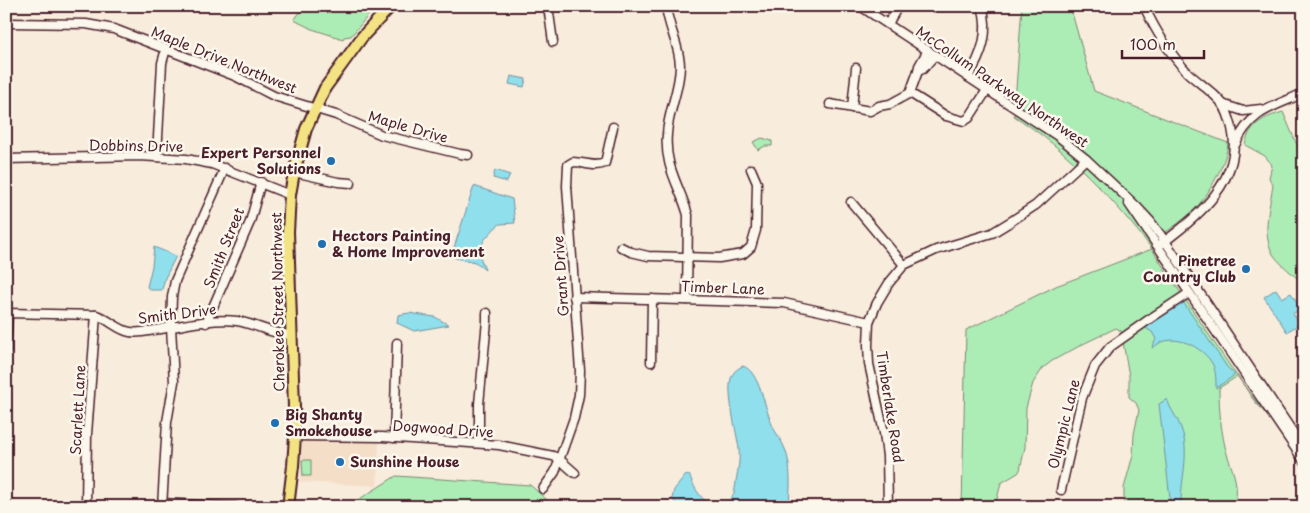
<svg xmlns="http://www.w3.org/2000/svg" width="1310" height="513" viewBox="0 0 1310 513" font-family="'Playpen Sans',sans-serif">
<rect width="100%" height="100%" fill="#f8ecdc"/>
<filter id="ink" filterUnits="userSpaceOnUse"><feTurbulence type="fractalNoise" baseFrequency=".02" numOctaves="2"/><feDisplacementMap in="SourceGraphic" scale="10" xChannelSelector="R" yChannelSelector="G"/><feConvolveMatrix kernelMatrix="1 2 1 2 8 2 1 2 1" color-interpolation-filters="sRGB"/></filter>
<g filter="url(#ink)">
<polygon fill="#f4dec8" points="326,439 379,442 377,486 300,482 302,442 306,440"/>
<g fill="#acedb5" stroke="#7b8670">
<polygon points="305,6 376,6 351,36 344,37 343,39 312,29 294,20"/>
<path d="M1022 6H1081L1072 13 1094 91 1228 143C1227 153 1224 161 1220 170 1203 206 1190 216 1157 238L1156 244 1152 249C1166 272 1182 294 1197 317 1221 353 1245 390 1274 423L1275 425 1252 398 1238 376 1219 388C1219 410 1221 433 1227 454 1234 475 1239 484 1235 507H1124V488L1133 455 1134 434 1139 410 1136 403 1129 397V376L1121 331 1116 328 1083 344 1052 361 1043 368 1033 383 1026 408 1025 447 1020 470 1018 473 1001 483 995 507H962L966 330 1056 286 1152 249C1114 200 1067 149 1014 116Z"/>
<path d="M1283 112 1297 145 1304 152V285C1295 275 1279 264 1273 254 1261 233 1270 207 1273 185L1269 178 1272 165 1265 156 1245 145C1250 123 1263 118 1283 112Z"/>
<polygon points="762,138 772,141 772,146 765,146 758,150 753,142"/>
<polygon points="302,460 311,460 311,476 303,476"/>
<polygon points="396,476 530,485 555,507 347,507"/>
</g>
<g fill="#8fdfec" stroke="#73929f">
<polygon points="511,76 526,79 524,87 509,84"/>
<polygon points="495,170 510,175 507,182 493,178"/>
<polygon points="474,186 512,199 515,223 500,224 495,228 485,239 481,246 479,254 485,270 475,262 451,257"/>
<polygon points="154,247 176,256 165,278 162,290 151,290 147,287 152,266"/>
<polygon points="1276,289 1282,298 1291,293 1301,308 1293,314 1299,324 1287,332 1264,297"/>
<path d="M1183 302 1227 367 1235 375 1216 388C1216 380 1216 372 1213 365 1205 349 1180 335 1162 342 1159 343 1155 346 1152 348L1156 339 1152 332 1144 327Z"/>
<polygon points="409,313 435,317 449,325 414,331 397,323 398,315"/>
<path d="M743 366C759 371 765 408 771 422 774 432 782 440 785 449 792 467 790 488 789 507H722C733 501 735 492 736 481 738 470 740 460 739 449 737 433 725 390 732 376 734 371 738 368 743 366Z"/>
<path d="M1167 399C1170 410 1178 418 1181 428 1191 454 1180 480 1181 507H1171L1159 404Z"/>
<path d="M686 475 690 476C694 489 705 507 720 507H679L672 499 674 490Z"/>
</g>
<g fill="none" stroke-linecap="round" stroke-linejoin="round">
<g stroke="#4a1f2b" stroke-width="11">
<g id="minor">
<polyline points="548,6 553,42"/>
<path d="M666 6C668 27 680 46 680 66 680 89 668 112 667 134 664 167 680 186 688 215L687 300"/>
<polyline points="860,6 1059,137 1086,159 1137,207 1150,221 1165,241 1304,449"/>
<path d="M1144 6C1155 30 1170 54 1188 73 1199 83 1213 92 1222 103 1227 110 1230 120 1232 128 1244 179 1197 218 1161 244"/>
<polyline points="6,23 86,24 114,29 235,76 274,96 336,115 382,135 460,154 468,155"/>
<polyline points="888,24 898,6"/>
<polyline points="918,71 923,69 935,55"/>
<path d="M968 77C982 55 990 32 982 6"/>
<polyline points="910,93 946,116 964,121 969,118 987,90"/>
<polyline points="830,104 870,111 879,106 890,104 910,93 918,71 919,66 928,50"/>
<polyline points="1222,104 1243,111 1261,109"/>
<polyline points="852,108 856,68"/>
<path d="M1235 145C1251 110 1271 108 1304 93"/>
<polyline points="157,156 162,63 166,49"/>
<polyline points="6,159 140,156 186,159 212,164 290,195"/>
<polyline points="294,172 338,182 351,183"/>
<polyline points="851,202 904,265"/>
<polyline points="1129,204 1304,461"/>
<polyline points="621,247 631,252 648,256 719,258 743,254 751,247 756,230 757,183 751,169"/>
<polyline points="574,297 784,303 869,322"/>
<path d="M6 313 96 315C109 319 118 330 130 332 141 334 150 330 161 329 183 325 214 318 237 321 256 324 273 335 292 335"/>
<polyline points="206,323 250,222 261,182"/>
<polyline points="6,352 8,313"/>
<polyline points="651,362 652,299"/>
<polyline points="295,436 382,437 499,445 553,456 558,458 575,473"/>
<polyline points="394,438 397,343"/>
<polyline points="479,443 479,404 487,321 487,313"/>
<path d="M543 489 555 472 574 418 579 395 580 371 567 186 568 165 573 162C584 162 594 168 605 163L613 127"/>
<polyline points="1061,490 1082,398 1095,366 1110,347 1151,318 1189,293"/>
<polyline points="162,503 236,507"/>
<polyline points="86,507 87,434 96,315"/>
<polyline points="162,507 167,422 174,382 171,327 172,297 175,281 225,168"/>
<polyline points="888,507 887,456 884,433 869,364 868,345 869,322 877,303 889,283 904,265 936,250 992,233 1010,222 1036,205 1086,159"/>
<polyline points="1301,507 1304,504"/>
</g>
</g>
<g stroke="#4a1f2b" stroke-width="14">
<polyline id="major" points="288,507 293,466 295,436 288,232 290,195 294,172 306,129 325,88 362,37 391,6"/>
</g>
<use href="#minor" stroke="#fbf7ec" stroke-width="8"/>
<use href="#major" stroke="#f4e382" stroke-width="10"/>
</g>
</g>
<g fill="#1f6fb2" stroke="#fbf7ec" stroke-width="2">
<circle cx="331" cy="161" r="5"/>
<circle cx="322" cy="244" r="5"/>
<circle cx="1246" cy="269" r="5"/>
<circle cx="275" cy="423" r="5"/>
<circle cx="340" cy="462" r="5"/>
</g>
<g text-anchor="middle" stroke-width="5" stroke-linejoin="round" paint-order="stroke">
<g font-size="14" fill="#4a1f2b" stroke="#fbf7ec">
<text transform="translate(224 60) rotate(22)" y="5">Maple Drive Northwest</text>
<text transform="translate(1002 87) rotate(34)" y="5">McCollum Parkway Northwest</text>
<text transform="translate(408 127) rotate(16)" y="5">Maple Drive</text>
<text transform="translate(136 146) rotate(1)" y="5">Dobbins Drive</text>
<text transform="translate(224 248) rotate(-68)" y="5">Smith Street</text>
<text transform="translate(561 276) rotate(-94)" y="5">Grant Drive</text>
<text transform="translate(723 288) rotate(2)" y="5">Timber Lane</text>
<text transform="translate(278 302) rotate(-91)" y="5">Cherokee Street Northwest</text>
<text transform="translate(177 314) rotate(-7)" y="5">Smith Drive</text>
<text transform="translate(890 407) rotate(81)" y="5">Timberlake Road</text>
<text transform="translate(78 410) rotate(-87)" y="5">Scarlett Lane</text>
<text transform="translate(1064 424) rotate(-76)" y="5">Olympic Lane</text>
<text transform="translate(443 429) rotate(4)" y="5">Dogwood Drive</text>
</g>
<g font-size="14" font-weight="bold" fill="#4a1f2b" stroke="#fbf7ec" text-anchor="start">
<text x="321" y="158" text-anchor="end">Expert Personnel<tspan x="321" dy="16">Solutions</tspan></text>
<text x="332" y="241">Hectors Painting<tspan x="332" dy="16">&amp; Home Improvement</tspan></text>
<text x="1236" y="266" text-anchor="end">Pinetree<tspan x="1236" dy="16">Country Club</tspan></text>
<text x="285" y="420">Big Shanty<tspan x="285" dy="16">Smokehouse</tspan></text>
<text x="350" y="467">Sunshine House</text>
</g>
</g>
<rect width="1310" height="513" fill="none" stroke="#fbf7ec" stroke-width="25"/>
<rect x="12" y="12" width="1285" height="488" fill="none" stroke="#4a1f2b" stroke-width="2" filter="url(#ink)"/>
<path d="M1122 50v8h82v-8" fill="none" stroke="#4a1f2b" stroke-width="2.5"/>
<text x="1130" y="50" font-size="15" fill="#4a1f2b" stroke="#fbf7ec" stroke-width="4" paint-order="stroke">100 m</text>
</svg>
